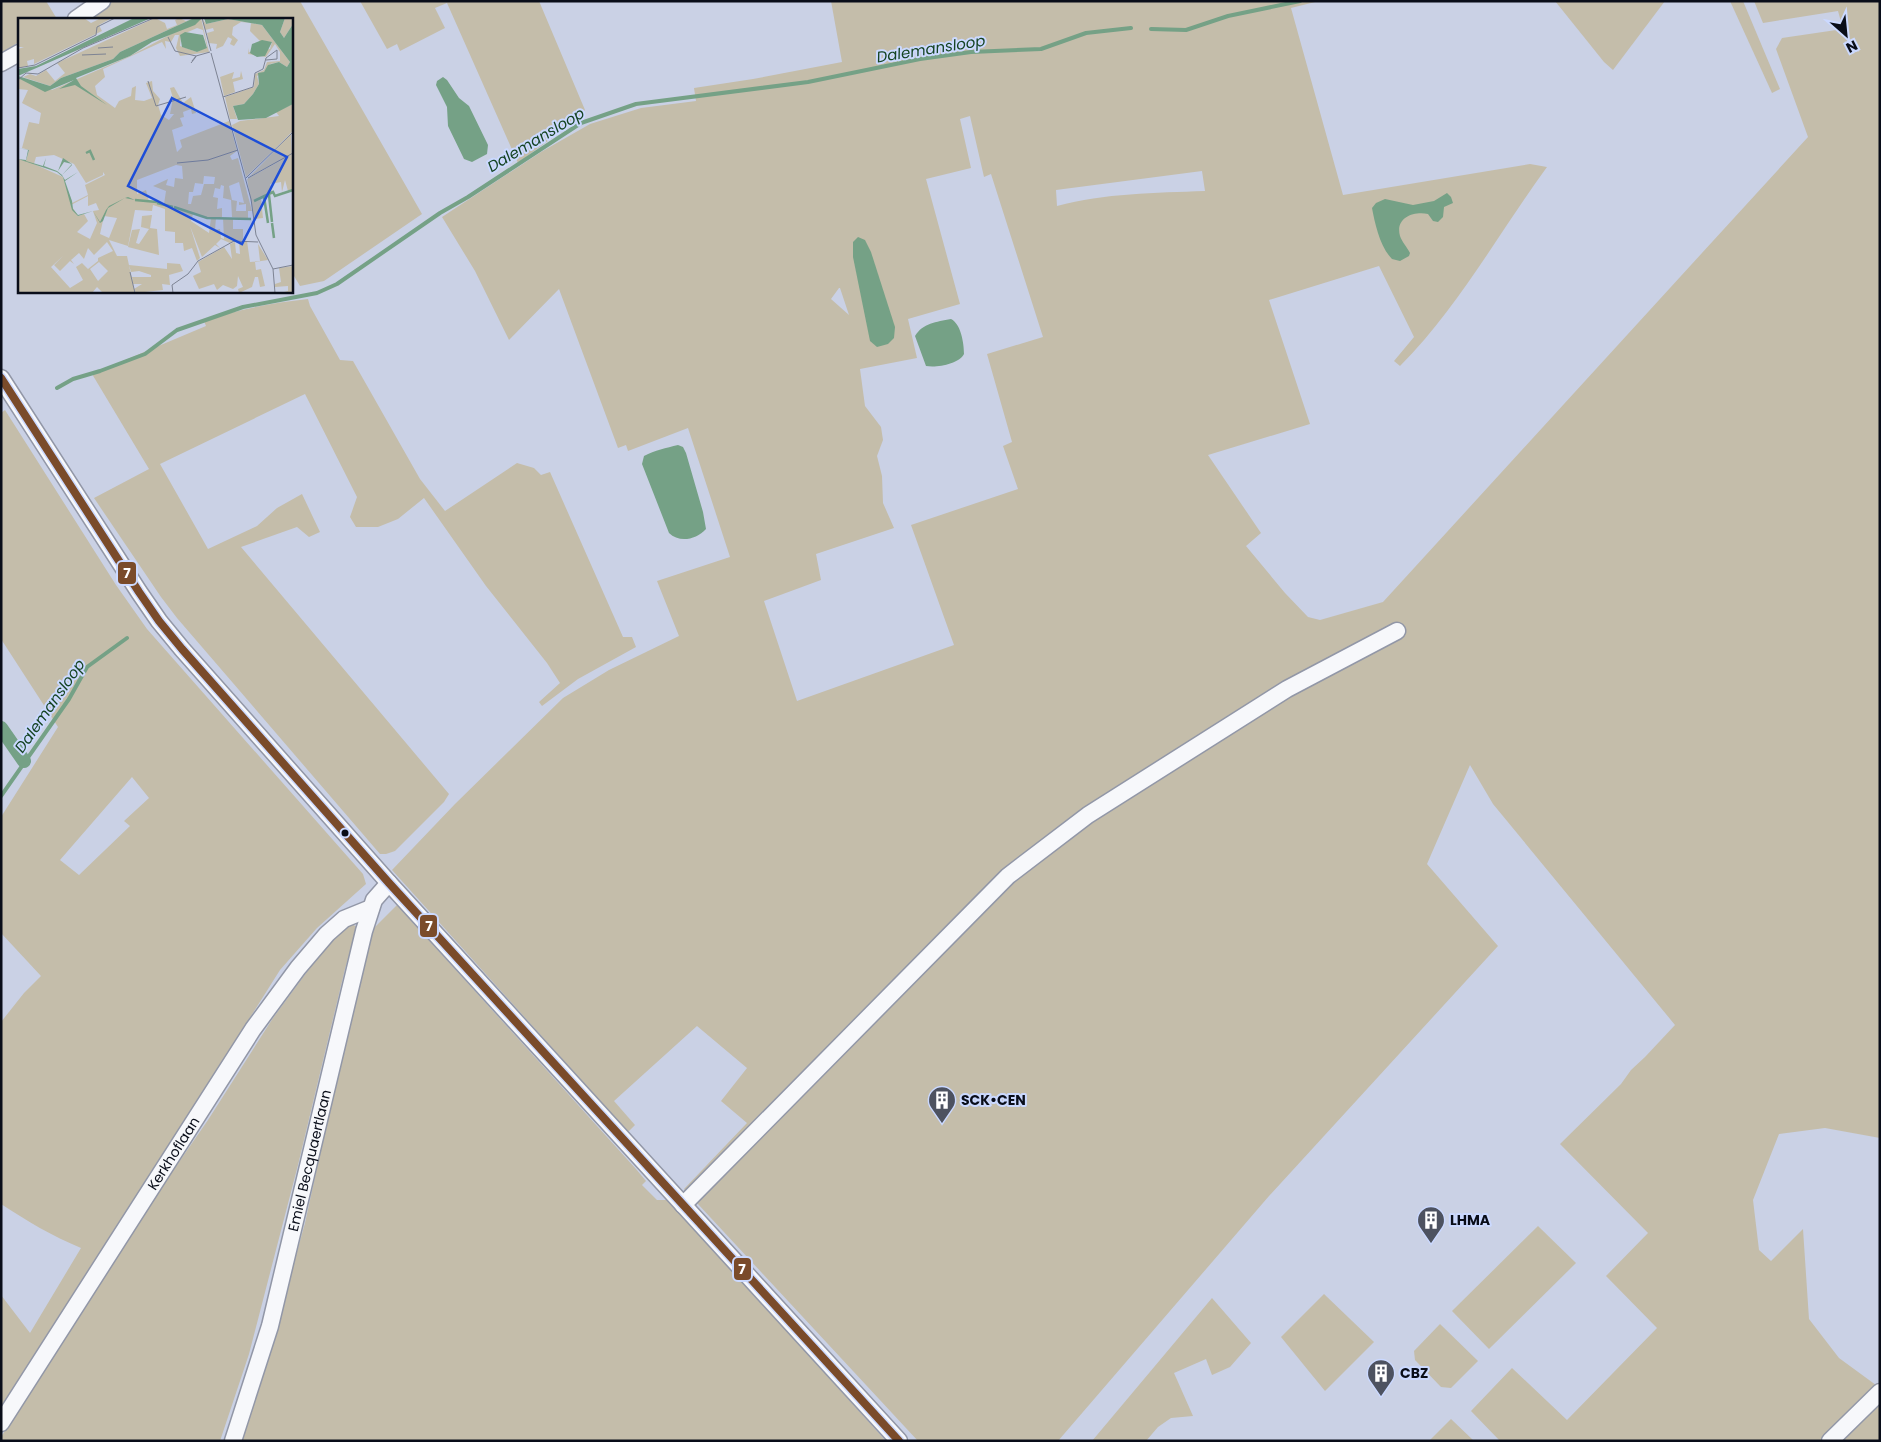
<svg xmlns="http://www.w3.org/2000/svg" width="1881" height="1442" viewBox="0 0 1881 1442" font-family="Poppins,sans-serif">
<rect width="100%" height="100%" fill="#cad1e5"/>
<g fill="#c4bdaa" fill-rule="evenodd">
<polygon points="1,1 46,1 57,19 19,19 19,42 1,53"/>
<polygon points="113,1 300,1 422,214 324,281 300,286 291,271 291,19 89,19 105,9"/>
<polygon points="360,1 539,1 585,110 576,120 518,163 447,3 435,8 445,28 400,51 397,44 387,49"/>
<path d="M831 1H1319L1291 8 1343 195 1530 164 1547 167C1498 234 1458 308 1400 366L1394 361 1414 337 1379 266 1269 300 1310 424 1208 455 1261 533 1246 546 1285 593 1308 617 1320 620 1383 602 1808 137 1776 49 1782 38 1843 29 1838 11 1763 23 1754 1H1880V1138L1825 1128 1779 1134 1753 1200 1759 1250 1771 1261 1803 1229 1809 1319 1839 1358 1880 1388 1879 1441H1500L1471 1411 1512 1368 1567 1420 1657 1328 1606 1276 1648 1233 1560 1144 1621 1084 1631 1070 1645 1057 1675 1025 1493 804 1470 765 1427 864 1498 946 1269 1196 1058 1441H918L684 1189 747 1123 721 1101 747 1068 697 1026 614 1101 635 1125 628 1132 392 870 455 804 563 698 609 670 679 636 657 581 730 557 688 428 628 451 626 445 618 448 559 289 509 340 475 271 442 217 541 152 590 124 641 108 696 101 694 88 753 79 842 62ZM970 116 984 177 991 174 1043 337 987 354 1012 442 1003 446 1018 489 911 525 954 645 797 701 764 601 821 580 816 554 894 528 883 503 882 476 877 456 883 440 881 427 865 406 860 369 917 358 908 319 960 304 926 179 971 168 960 119ZM1202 171 1205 191C1155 193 1105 193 1057 206L1056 190ZM839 288H840L849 315 831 299Z"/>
<polygon points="1555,1 1665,1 1613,70 1604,62"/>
<polygon points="1730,1 1743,1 1780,89 1772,93"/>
<path d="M308 299 310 306 340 360 353 361 420 479 445 511 517 463 534 468 541 475 550 472 623 637H632L636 647 578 679 542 706 539 702 560 683 547 663 486 586 424 498 398 519 378 527H356L350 517 357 497 305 394 160 464 208 549 257 526 277 508 302 494 320 532 309 537 297 527 241 547 449 794 444 802 395 851 386 854H380L177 618 161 597 94 498 149 469 92 374 206 326 204 321C240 309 271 303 308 299Z"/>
<path d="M5 410 116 585 147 629 363 874 366 884 317 928 280 970 1 1412V1295L30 1333 81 1248C52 1236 27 1221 1 1204V1022L24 993 41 976 1 933V817L58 727 1 639V413ZM132 777 149 798 124 821 130 826 79 875 60 860Z"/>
<polygon points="397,905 636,1169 646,1181 642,1185 657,1200 669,1200 886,1441 236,1441 280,1313 305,1223 368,934"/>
<polygon points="352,924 357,927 345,969 298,1165 249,1354 220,1441 1,1441 1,1437 118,1250 208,1120 273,1018 331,939 345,927"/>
<polygon points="1538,1226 1576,1263 1489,1349 1452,1311"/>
<polygon points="1324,1294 1374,1342 1325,1391 1281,1337"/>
<polygon points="1212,1298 1251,1343 1230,1367 1212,1375 1206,1359 1174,1373 1193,1416 1171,1418 1158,1427 1146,1441 1092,1441"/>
<polygon points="1440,1324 1478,1361 1451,1388 1441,1387 1415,1360 1414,1351"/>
<polygon points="1451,1419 1474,1441 1429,1441"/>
</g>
<g fill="#75a186">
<polygon points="443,77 447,80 459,98 469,106 488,145 487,154 472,162 464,159 448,126 447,107 436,85 437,81"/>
<path d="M1447 193 1451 197 1453 203 1444 207 1443 217 1438 222 1433 221 1428 214C1413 211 1395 218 1400 236 1402 242 1407 247 1410 253L1409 256 1400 261 1392 259C1380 247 1375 224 1372 208L1376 203 1385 199 1413 205 1434 201Z"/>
<polygon points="858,237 865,240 871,252 895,327 894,338 888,344 877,347 870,341 853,257 853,242"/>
<path d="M951 319C961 324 964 343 964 354 959 364 937 368 926 366L915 336C923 323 936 322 951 319Z"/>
<path d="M678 445 683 447 686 453 703 512 706 529C696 540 679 543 669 533L642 464 644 456C655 450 666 448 678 445Z"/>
</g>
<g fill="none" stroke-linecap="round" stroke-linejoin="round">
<g stroke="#75a186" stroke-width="4">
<polyline points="1151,29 1186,30 1228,16 1300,1"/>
<polyline points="57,388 73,379 100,371 145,354 177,330 243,307 317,293 337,284 440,213 468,197 581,123 636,104 808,82 920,59 971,52 1041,49 1086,33 1131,28"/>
<polyline points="1,796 69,699 87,667 127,638"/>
</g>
<polyline stroke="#75a186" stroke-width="14" points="1,728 24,761"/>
<g stroke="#9297a7" stroke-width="19">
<g id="minor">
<polyline points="76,19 102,1"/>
<polyline points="1,63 19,53"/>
<polyline points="1,378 139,592 159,621 182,649 389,883 899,1441"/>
<polyline points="683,1205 1008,876 1088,815 1287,689 1397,631"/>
<path id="s1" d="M1 1423 253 1029 298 968 327 934 344 919 371 908"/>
<path id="s2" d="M233 1441 270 1326 364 931 374 900 389 883"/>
<polyline points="1830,1441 1880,1392"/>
</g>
</g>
<use href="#minor" stroke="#f7f8fb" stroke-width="16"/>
<g stroke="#cbd9ff" stroke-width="11">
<polyline id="bus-1" points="1,378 139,592 159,621 182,649 389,883 899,1441"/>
</g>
<use href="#bus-1" stroke="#7a4b2a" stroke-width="8"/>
</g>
<defs>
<g id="building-pin" transform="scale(1.4375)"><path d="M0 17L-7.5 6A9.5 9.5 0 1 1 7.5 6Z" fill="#4d5260" stroke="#cbd9ff"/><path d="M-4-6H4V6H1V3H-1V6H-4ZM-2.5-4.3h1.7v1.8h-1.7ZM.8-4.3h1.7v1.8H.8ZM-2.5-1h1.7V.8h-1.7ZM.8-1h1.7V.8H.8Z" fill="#fff"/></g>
</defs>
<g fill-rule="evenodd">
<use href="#building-pin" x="942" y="1100"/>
<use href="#building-pin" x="1431" y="1220"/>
<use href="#building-pin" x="1381" y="1373"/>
</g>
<circle fill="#090d19" stroke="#cbd9ff" stroke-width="2" cx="345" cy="833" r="4.5"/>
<g text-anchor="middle" stroke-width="4" stroke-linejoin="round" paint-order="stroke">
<g font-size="14" font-weight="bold" fill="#090d19" stroke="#cbd9ff" text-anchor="start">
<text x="961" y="1105">SCK•CEN</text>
<text x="1450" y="1225">LHMA</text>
<text x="1400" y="1378">CBZ</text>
</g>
<g font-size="14" fill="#090d19" stroke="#cbd9ff">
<text dy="5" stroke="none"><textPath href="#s1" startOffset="320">Kerkhoflaan</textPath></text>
<text dy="5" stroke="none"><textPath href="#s2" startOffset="291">Emiel Becquaertlaan</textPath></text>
</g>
<g font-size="15" font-style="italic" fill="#154322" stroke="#cbd9ff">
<text transform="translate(931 49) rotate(-9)" y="5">Dalemansloop</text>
<text transform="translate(536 140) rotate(-31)" y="5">Dalemansloop</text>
<text transform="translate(50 706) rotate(-55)" y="5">Dalemansloop</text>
</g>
</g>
<g transform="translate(18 18)">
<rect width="275" height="275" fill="#cad1e5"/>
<path d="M0 0H66L73 5 83 0H94L81 7 84 13 16 46V41L9 43 10 48 0 50V31L6 29H0ZM137 0 147 5 149 11 159 7 157 2 161 0 168 3 176 0 102 34 95 41 43 60 32 68 5 59 12 56 18 58 28 52 37 63 47 55 39 45ZM183 0 191 34 162 38 158 30 161 17H157L153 24 147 23 148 31 144 24 85 51 87 59 77 68 79 77 97 90 101 83 113 78 114 70 118 68 117 82 126 83 134 80 128 65 134 63 135 73 142 81 140 87 143 97 151 102 156 96H152L155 80 152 70 156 69 165 85 173 79 178 95 174 96 173 91 165 94 166 99 162 100 165 108 154 112 159 134 164 129 162 122 211 103 219 133 212 138 214 142 220 140 234 193H230V201L214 199 213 182 205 180 206 168 203 167 202 171 197 170 195 179 200 180 199 191 204 190V199L198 200 197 212 202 211 203 220 206 221 205 200H215V211H225V222L212 225 203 221 198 226 202 230 197 227 184 239 172 208 182 240 179 243 174 230 166 233 165 225H157V214L147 213V191L135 187 134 193 117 192 110 228 91 222 99 238H109L117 275H85L79 269 74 275H0V141L8 143 11 132 4 130 11 104 21 106 23 95 4 85 10 72 0 71V60L34 72 112 38ZM179 10 185 12 189 29 179 34 162 28 163 17ZM36 137 56 146 68 165 85 157V154L87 157 67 167 70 177 54 185 45 159 16 146 18 139ZM158 147 164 148 165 161 157 160 156 169 148 167 150 161 135 168 148 173 146 186 131 183 128 172 119 176V162ZM186 158 197 159 196 166H186L183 177 175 178 173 186H170L171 174H175L177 165 185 166ZM221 164 226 185 221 184V187L228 186V193H218L219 183 214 182 211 168ZM70 178V188L78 185 81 192 75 193 79 205 72 221 59 214 70 203 66 196 60 198 53 187ZM175 196 193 200 191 215 173 203ZM86 198 99 200 91 220 82 216ZM89 224 95 233 80 240V243L70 251 64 245 58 249 65 262 52 270 33 249 45 238 36 247 42 253 52 243 56 246 53 242 61 235 66 241 70 230 76 237ZM81 244 90 253 80 263 72 251ZM184 0 188 6 210 1 244 7 272 44 269 49 261 44 252 46 246 54 239 58 241 66 235 76 226 86 215 88 219 101H212L207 79 236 69 237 56 246 52 249 44 262 43V34L257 26 248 39 230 36 231 30V34L252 31 254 24 242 23 232 13 233 5 223 4 215 9 214 17 220 22 216 28 212 26 214 21 210 19 205 28 198 31 199 26 191 25 189 15 196 13 195 10 187 12ZM267 0H275V6L266 20 262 14ZM223 53 225 61 215 64 217 74 206 78 202 59 216 54 214 61 222 59ZM275 86V113L228 159 214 107 222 103 261 98 258 94ZM273 116 275 171 270 173 267 162 264 174 263 164 252 166 254 174 243 180 245 200 236 201 229 161 269 139 231 159ZM134 197 132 210 139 211 141 237 110 229 114 212 122 211 118 225 121 226 131 211 123 209 124 198ZM221 223H229L232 244 242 243 240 226 250 242 237 244 238 252 243 251 247 268 242 269 240 259H237L234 269 221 275 220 271 225 269 220 258 219 268 215 271 205 267 199 272 196 266 181 271 175 258 183 254 180 244 206 229 214 241 212 226 217 224 218 235 222 236ZM149 245 162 246 165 253 151 257 152 267 144 266 145 272 118 275 116 271 124 266H115L114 259H133V257L121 253 113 254 111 247 149 251ZM275 248V275H262L270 273V268L257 269V266L263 264 261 250Z" fill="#c4bdaa" fill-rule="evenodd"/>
<path d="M116 0H133L0 58 32 68 43 60 95 41 102 34 176 0H184L177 7 134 24 112 38 58 60 63 68 89 87 57 67 41 71 56 62 27 74 0 60V51L18 48ZM186 0H267L262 14 266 20 275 6V86L248 100 220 102 215 88 226 86 235 76 241 66 240 55 246 54 250 47 261 44 269 49 272 44 244 7 210 1 188 6ZM167 14 185 17 189 30 179 34 164 29 162 17ZM244 22 254 24 247 38 239 39 232 35 234 26ZM0 130 11 132 8 143 25 148 28 140 26 148 39 153 44 157 54 146 46 144 40 153 45 140 54 146V147L44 157 47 162 60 154 47 163 54 183 55 191 60 197 75 193 82 204 88 192 91 188 107 180 110 179 117 182 107 180 90 190 85 203 82 205 75 193 60 198 54 192 45 159 39 154 0 141 8 142 10 132Z" fill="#75a186"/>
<path fill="none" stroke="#75a186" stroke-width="2.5" d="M72 133 76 142 72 133 68 135ZM251 177 254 204M246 179 250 205M117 182 139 184M236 183 255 174 257 178 275 172M139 185 155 189M156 189 189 200 233 201M254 205 256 220"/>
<path fill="none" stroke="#7d8393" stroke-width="1" d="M184 0 193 33M150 19 157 33 178 38 192 34M80 30 95 29M193 35 233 181 238 217 255 251 257 275M64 37 88 36M173 45 177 40 178 38 174 43M0 50 17 47 78 17 79 9 97 0M0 62 8 55 20 56 65 30 136 0M130 63 138 88 168 79M205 79 235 69 237 55 245 51 248 40 259 32V41L248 42M159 145 190 142 220 132M228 160 275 114M230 160 275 135M255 251 275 247M112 254 117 275M155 275 154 267 170 256 180 243 216 223 240 224"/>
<path fill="#1d4ed8" fill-opacity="0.15" stroke="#1d4ed8" stroke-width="2.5" d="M154 80 269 139 224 226 110 168Z"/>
<rect width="275" height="275" fill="none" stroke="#090d19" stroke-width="2.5"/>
</g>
<g stroke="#cbd9ff" stroke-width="2">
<rect x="117" y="561" width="20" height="24" rx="5" fill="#7a4b2a"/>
<rect x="419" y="914" width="19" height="24" rx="5" fill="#7a4b2a"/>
<rect x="733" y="1257" width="19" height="24" rx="5" fill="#7a4b2a"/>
</g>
<g font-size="14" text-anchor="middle" font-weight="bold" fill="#fff">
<text x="127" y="578">7</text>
<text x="429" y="931">7</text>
<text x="742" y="1274">7</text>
</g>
<rect width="1881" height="1442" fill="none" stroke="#090d19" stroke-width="5"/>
<g transform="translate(1846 35) rotate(153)" stroke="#cbd9ff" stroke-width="4" paint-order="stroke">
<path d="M0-4L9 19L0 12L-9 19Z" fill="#090d19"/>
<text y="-8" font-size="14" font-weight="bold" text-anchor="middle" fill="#090d19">N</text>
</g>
</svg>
